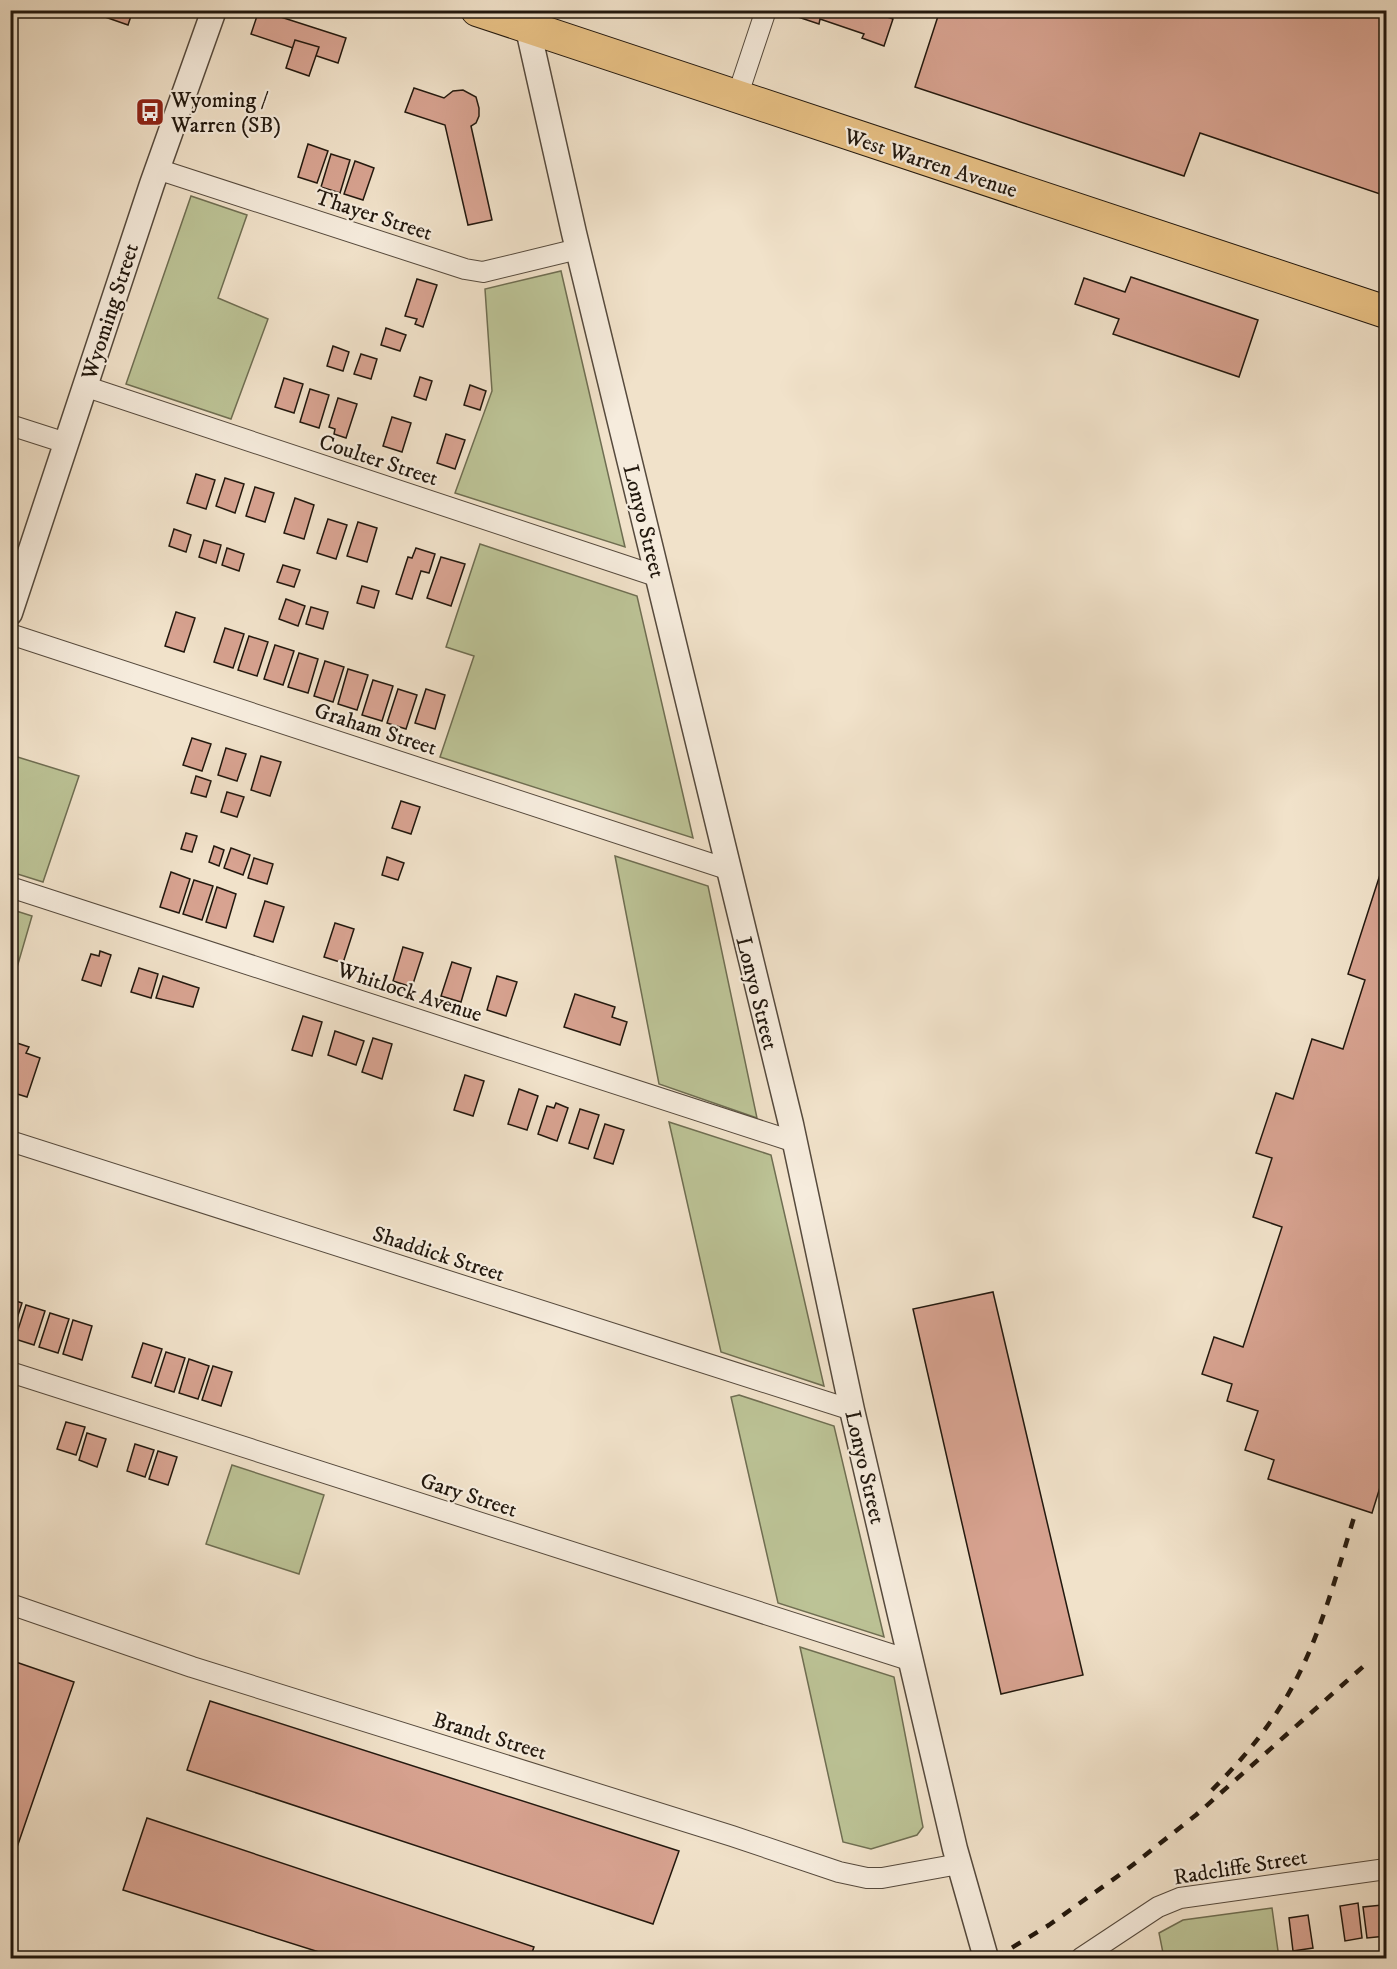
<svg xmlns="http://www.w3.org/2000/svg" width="1397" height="1969" viewBox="0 0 1397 1969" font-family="'IM FELL DW Pica',serif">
<rect width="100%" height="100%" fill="#f1e2ca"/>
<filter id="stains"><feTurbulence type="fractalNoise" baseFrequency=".00333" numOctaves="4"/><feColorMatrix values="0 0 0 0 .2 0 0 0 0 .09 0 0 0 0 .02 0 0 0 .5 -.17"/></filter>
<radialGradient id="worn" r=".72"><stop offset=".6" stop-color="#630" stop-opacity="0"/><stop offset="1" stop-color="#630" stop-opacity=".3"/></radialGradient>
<g fill="#bcc396" stroke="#6f6e52" stroke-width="1.5">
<polygon points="191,196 247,215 218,298 268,319 231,419 126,384"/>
<polygon points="561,271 625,547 455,493 492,391 485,289"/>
<polygon points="480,544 637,596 693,838 440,757 474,656 446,647"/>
<polygon points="11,755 79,776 43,882 11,872"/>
<polygon points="615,856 708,886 757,1118 659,1084"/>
<polygon points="10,909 32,916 16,971 11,970"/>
<polygon points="669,1122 771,1155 824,1386 721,1352"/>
<polygon points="739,1395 834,1426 884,1637 778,1603 731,1397"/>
<polygon points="232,1465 324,1495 299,1574 206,1544"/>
<polygon points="800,1647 894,1677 923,1827 917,1835 871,1849 843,1842"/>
<polygon points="1272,1908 1279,1958 1164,1958 1159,1933 1183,1920"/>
</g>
<g fill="#d8a391" stroke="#22180e" stroke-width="1.5">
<polygon points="85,10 133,10 128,25"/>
<polygon points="259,10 346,38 338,63 251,34"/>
<polygon points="800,10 868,10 893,19 884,46 862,38 864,34 820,19 819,24 798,17"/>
<polygon points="940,10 1386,10 1386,196 1200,133 1184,176 915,87"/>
<polygon points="295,40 319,47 309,76 286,68"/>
<polygon points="414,88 444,98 453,91 463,90 476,97 479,108 479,116 476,123 471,126 492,220 468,225 445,125 405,112"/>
<polygon points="308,144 328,151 317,183 298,177"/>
<polygon points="331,154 350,160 340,193 321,187"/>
<polygon points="355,161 374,168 363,200 344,194"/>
<polygon points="1131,277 1258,320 1239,377 1113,334 1119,319 1075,304 1084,278 1125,292"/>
<polygon points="417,279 437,285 423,327 415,324 417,319 405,316"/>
<polygon points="386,328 406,335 400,351 381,345"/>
<polygon points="333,346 349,352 343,371 327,366"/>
<polygon points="361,354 377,359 371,379 354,374"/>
<polygon points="420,377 432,381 426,400 414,396"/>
<polygon points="284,378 303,384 294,413 275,407"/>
<polygon points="470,385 486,391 480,410 464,405"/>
<polygon points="310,389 329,395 319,428 300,422"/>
<polygon points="338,398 357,404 346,438 334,434 335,429 329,427"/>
<polygon points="392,417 411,423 402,452 383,446"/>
<polygon points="446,434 465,440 455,469 437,463"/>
<polygon points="196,474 215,480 206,509 187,503"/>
<polygon points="225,478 244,484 235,513 216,506"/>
<polygon points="255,487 274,493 265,522 246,516"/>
<polygon points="295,498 314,505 304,539 284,533"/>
<polygon points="328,519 347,525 336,559 317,553"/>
<polygon points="358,522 377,528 367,562 347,556"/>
<polygon points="174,529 191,535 186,552 169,546"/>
<polygon points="204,540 221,545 216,563 199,557"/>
<polygon points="227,548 244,554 239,571 222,565"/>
<polygon points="416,548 435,554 429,573 421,571 412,599 396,594 408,557 412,558"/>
<polygon points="441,557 465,564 451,606 427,598"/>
<polygon points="283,565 300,570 294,587 277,582"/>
<polygon points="362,586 379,591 374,608 357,603"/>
<polygon points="286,599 305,606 298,626 279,619"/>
<polygon points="311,607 328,612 323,629 306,624"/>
<polygon points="176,612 195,618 184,652 165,646"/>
<polygon points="225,628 244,634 233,668 214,662"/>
<polygon points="249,636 268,642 257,676 238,670"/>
<polygon points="275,645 294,651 283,685 264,679"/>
<polygon points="299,653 318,659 308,693 288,687"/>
<polygon points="325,661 344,667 333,702 314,696"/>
<polygon points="348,669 368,675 357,710 338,704"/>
<polygon points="373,680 393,686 382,721 362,715"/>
<polygon points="398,689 417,695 406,729 387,723"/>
<polygon points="426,689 445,695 435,729 415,723"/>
<polygon points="192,738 211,744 202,771 183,765"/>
<polygon points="226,748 246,754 237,781 218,775"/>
<polygon points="261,756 281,762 270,796 251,790"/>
<polygon points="196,776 211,781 206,797 191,793"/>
<polygon points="227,792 244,797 237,817 221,812"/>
<polygon points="401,801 420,807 411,834 392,828"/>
<polygon points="186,833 197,836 192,852 181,849"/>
<polygon points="214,846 224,850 219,866 209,862"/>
<polygon points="231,848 250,855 243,875 224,868"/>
<polygon points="1386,856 1386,1468 1372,1513 1268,1479 1274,1460 1245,1450 1258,1411 1227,1401 1232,1384 1202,1374 1214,1337 1243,1347 1282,1227 1253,1217 1272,1158 1256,1153 1276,1093 1293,1099 1312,1039 1343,1049 1365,980 1348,974"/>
<polygon points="387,857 404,863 398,880 382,875"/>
<polygon points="254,858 273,864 267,884 248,878"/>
<polygon points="171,872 190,879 179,913 160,907"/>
<polygon points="194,880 213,886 202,920 183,914"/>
<polygon points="217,887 236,894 226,928 206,922"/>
<polygon points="265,901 284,907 273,942 254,936"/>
<polygon points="335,923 354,929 343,963 324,957"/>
<polygon points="403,947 423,953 412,987 393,981"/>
<polygon points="100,951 111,955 101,986 82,980 91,954 99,956"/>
<polygon points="452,962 471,968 461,1002 441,996"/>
<polygon points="139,968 158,974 151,998 131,992"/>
<polygon points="163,976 199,988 193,1007 156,998"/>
<polygon points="497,976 517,982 506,1016 487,1010"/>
<polygon points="575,994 615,1007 612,1017 627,1022 620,1045 564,1027"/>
<polygon points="303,1016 322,1022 312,1056 292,1050"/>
<polygon points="335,1031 364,1041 356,1065 328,1055"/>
<polygon points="373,1038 392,1044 382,1079 362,1072"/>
<polygon points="14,1042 29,1047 26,1053 40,1058 27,1097 14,1093 11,1100 10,1051"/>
<polygon points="465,1075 484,1081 473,1116 454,1110"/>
<polygon points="519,1089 538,1096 527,1130 508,1124"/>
<polygon points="556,1103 568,1108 557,1141 538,1134 547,1106 554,1108"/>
<polygon points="580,1109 599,1115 588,1149 569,1143"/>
<polygon points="605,1124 624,1130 613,1164 594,1158"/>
<polygon points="993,1292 1083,1675 1001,1694 913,1309"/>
<polygon points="10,1299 22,1303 11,1337 10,1337"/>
<polygon points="26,1305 45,1311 34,1345 15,1339"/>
<polygon points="50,1313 69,1319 58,1353 39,1347"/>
<polygon points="73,1320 92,1326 82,1360 63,1354"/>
<polygon points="143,1343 162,1349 151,1383 132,1377"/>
<polygon points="166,1352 185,1358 174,1392 155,1386"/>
<polygon points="189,1359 209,1366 198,1399 179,1393"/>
<polygon points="213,1366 232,1372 221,1406 202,1400"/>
<polygon points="66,1422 85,1427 76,1455 57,1449"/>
<polygon points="87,1433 106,1439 97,1467 79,1460"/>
<polygon points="135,1444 154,1450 145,1477 127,1471"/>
<polygon points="158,1451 177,1457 168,1485 149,1479"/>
<polygon points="10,1660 74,1682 15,1853 10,1851"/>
<polygon points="210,1701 679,1851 653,1924 187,1770"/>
<polygon points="147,1818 534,1947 530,1958 338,1958 123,1890"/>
<polygon points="1358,1903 1362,1938 1345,1941 1340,1906"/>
<polygon points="1382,1905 1386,1936 1367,1938 1363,1907"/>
<polygon points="1308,1915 1313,1948 1293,1951 1289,1918"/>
</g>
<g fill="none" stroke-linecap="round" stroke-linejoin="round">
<g stroke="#564a3d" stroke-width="22">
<g id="minor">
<polyline points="737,97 766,10"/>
<polyline points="157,169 465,269 483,272 578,249"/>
<polyline points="84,386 659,577"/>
<polyline points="10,425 66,443"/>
<polyline points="10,634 727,869"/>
<polyline points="10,887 795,1142"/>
<polyline points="10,1141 852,1410"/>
<polyline points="10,1372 912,1661"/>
<polyline points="10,1604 192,1667 732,1836 839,1872 867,1878 882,1878 959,1864"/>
<polyline points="1081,1958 1158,1907 1180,1898 1386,1869"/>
</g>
</g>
<g stroke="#564a3d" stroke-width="27">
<g id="tertiary">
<polyline points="528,29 574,233 791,1124 852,1410 955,1849 986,1958"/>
<polyline points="10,613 152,184 214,10"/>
</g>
</g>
<g stroke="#22180e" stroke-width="34">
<polyline id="primary" points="477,10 1386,312"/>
</g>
<use href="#minor" stroke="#f6ecdd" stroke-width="20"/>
<use href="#tertiary" stroke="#f6ecdd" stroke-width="24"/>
<use href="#primary" stroke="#e8c185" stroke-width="32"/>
<g stroke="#22180e" stroke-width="4.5" stroke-dasharray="10 10" stroke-linecap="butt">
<path d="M1212 1790C1236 1766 1258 1741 1277 1712 1317 1653 1335 1578 1356 1511"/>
<polyline points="995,1958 1049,1925 1125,1871 1196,1815 1366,1664"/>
</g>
</g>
<defs>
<g id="bus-square" transform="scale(1.5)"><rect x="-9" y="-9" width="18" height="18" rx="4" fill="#8f2418" stroke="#f6ecdd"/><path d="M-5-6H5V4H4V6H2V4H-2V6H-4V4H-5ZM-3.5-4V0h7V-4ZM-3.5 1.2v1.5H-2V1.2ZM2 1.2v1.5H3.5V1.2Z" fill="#fff"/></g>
</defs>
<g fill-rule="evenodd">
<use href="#bus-square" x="150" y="112"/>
</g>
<g text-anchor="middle" stroke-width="4.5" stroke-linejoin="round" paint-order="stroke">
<g font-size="22" fill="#22180e" stroke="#f6ecdd" text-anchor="start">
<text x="171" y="107">Wyoming /<tspan x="171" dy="25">Warren (SB)</tspan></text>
</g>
<g font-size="22" fill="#22180e" stroke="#f6ecdd">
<text transform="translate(931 162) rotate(18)" y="8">West Warren Avenue</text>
<text transform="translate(374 214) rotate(18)" y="8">Thayer Street</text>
<text transform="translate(109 311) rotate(-72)" y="8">Wyoming Street</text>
<text transform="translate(379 459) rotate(18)" y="8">Coulter Street</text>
<text transform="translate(645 521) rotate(76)" y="8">Lonyo Street</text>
<text transform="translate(376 728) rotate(18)" y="8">Graham Street</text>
<text transform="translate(410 991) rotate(18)" y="8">Whitlock Avenue</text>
<text transform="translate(758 993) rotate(76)" y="8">Lonyo Street</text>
<text transform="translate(439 1253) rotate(18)" y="8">Shaddick Street</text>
<text transform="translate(866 1467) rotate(77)" y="8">Lonyo Street</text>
<text transform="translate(469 1494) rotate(18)" y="8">Gary Street</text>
<text transform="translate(490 1735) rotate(17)" y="8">Brandt Street</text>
<text transform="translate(1240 1866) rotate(-9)" y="8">Radcliffe Street</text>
</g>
</g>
<rect width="1397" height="1969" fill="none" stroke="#f1e2ca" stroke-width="36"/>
<rect x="12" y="12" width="1373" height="1945" fill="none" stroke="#22180e" stroke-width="3"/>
<rect x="18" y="18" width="1361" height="1933" fill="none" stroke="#22180e" stroke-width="1.5"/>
<rect width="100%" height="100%" filter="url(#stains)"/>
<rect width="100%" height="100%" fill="url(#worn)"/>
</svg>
